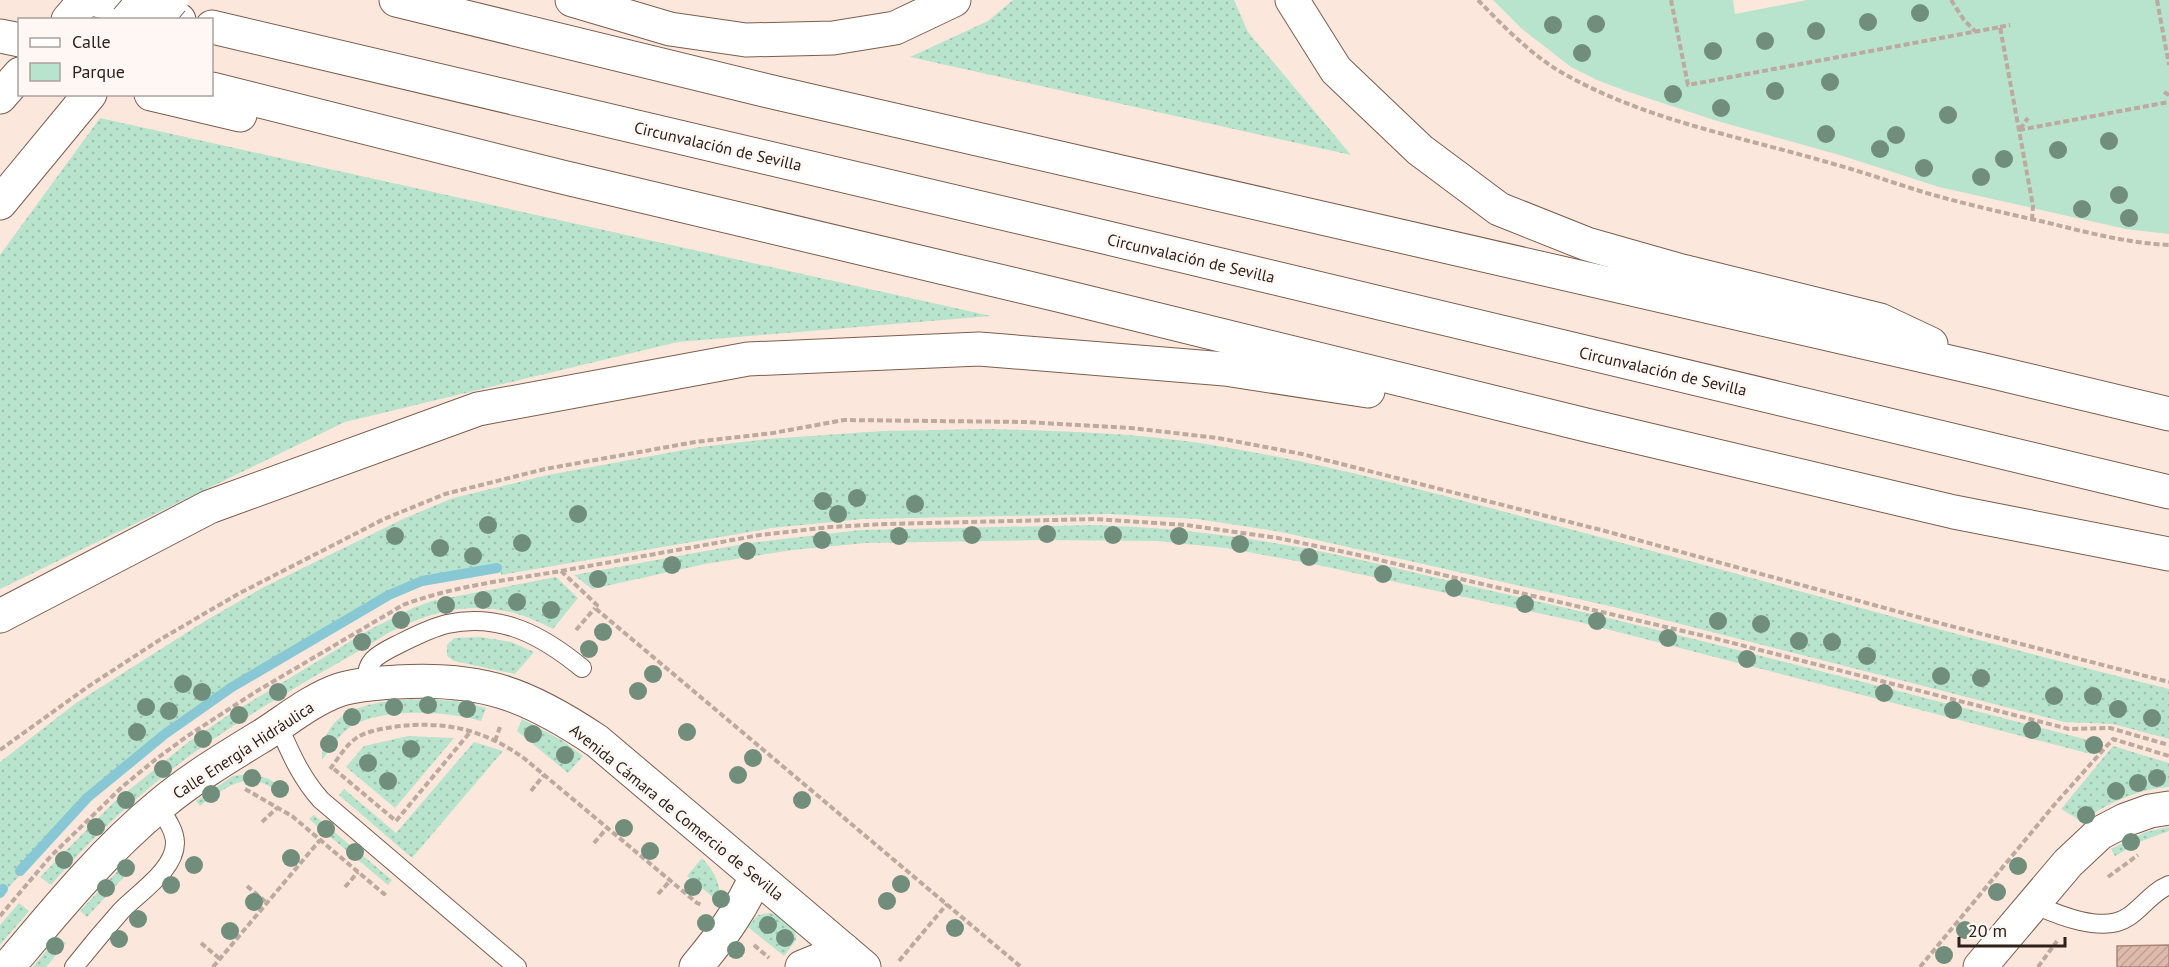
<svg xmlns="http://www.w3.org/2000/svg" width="2169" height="967" viewBox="0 0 2169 967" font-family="'PT Sans',sans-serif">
<defs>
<pattern id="grass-dots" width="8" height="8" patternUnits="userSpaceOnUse" patternTransform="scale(1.5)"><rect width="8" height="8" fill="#b8e3cc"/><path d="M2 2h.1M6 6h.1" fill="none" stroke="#9ec2af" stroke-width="1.8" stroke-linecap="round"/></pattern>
<pattern id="building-hatch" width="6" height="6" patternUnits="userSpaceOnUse" patternTransform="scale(1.5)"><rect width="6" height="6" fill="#debaaa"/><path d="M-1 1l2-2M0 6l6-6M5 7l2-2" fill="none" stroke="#bfa092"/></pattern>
</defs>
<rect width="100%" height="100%" fill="#fce7dc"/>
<g fill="url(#grass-dots)">
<polygon points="1013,0 1234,0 1248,32 1351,155 910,57 988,21"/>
<polygon points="100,118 991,316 678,342 345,422 0,589 0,255"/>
<path d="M988 429C1064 431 1143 433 1218 446 1335 465 1448 497 1562 527 1765 580 1966 639 2169 689V739L2113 724 2064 722 1618 608 1281 532 1197 519 1108 514 863 519 772 528 501 575 500 565 422 578 392 589 252 670 179 718 136 752 75 807 16 871 20 875 5 891 0 888V762L76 703 205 621 262 588 403 519 453 498 548 475 700 447 768 439 882 431Z"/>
<path d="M1093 525C1152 527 1210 532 1268 542 1347 554 1424 576 1501 593 1702 639 1901 692 2100 743L2091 754 1579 622 1318 565 1226 548 1157 541 1041 540 866 543 792 550 705 564 592 589 574 575 749 543 860 530Z"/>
<path d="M556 577 578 598 553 629C495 598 447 603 390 632 328 670 261 705 202 747 147 786 94 834 51 885L40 877 113 803 187 743 224 718 369 630 413 608 432 601Z"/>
<polygon points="480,637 511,642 534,652 515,674 454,661 447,656 447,645 454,638"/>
<path d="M425 699 456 701 486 708 481 721C446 711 380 707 349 728 338 736 330 749 322 760 322 702 381 701 425 699Z"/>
<polygon points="522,719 563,741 583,756 568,773 517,731"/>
<polygon points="408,736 454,738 395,808 346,767 364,746"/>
<polygon points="474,742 503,751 412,858 339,795 344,789 396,833"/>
<path d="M2113 746 2169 763V787C2136 789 2108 804 2081 821L2061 809Z"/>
<path d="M251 774 269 779 288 792 284 796C249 768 232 783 200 806L196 801 233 776Z"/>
<polygon points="314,815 392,880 388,885 309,819"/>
<polygon points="2169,827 2169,831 2142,841 2115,856 2111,849 2146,832"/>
<path d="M702 858C715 872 721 884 720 903L687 876Z"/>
<polygon points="129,859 135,865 87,917 80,911"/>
<polygon points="19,903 29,911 0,945 0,925"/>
<polygon points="770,913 775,914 795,931 796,940 784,956 748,927 758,915"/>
<polygon points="58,937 66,943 46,967 33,967"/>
</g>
<polygon fill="#b8e3cc" points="1493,0 1733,0 1735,14 1807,0 2169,0 2169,234 2126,229 1939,187 1843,156 1714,120 1626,91 1597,80 1571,67 1522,29"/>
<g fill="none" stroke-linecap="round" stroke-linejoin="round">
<g stroke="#88c8d5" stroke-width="10">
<polyline points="20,871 87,798 165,734 232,687 389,595 422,581 497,568"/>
<polyline points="0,893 3,889"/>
</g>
</g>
<polygon fill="url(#building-hatch)" stroke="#a88777" stroke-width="1.5" points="2169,945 2169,967 2117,967 2117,946"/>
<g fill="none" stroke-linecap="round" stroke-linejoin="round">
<g stroke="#7c5e4e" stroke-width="20">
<g id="service">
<path d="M367 685C364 661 377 655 397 645 413 637 430 628 447 624 500 612 543 636 582 668"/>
<path d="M278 725C290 752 301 778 321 800L517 967"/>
<path d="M2033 904C2058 915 2103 934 2128 917 2143 907 2152 892 2169 885"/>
<path d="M74 967C89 948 105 929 121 911 138 893 175 870 175 843 175 830 165 817 158 806"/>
</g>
</g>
<g stroke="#7c5e4e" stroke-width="35">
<g id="minor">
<path d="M8 967C55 911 103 852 160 805 192 778 229 756 265 734 288 719 313 699 339 690 357 684 379 683 397 682 482 677 527 694 597 741L864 967"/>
<path d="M696 967C720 938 741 911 756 876"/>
<polyline points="802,967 844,950"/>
<polyline points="1980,967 2068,863 2100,833 2125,820 2150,811 2169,808"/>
</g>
</g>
<g stroke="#7c5e4e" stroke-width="35">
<g id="motorway">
<polyline points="96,0 179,20"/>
<polyline points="396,0 768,91 1989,371 2169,414"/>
<polyline points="572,0 670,29 746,40 833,38 895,28 954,0"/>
<polyline points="1292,0 1336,70 1420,150 1499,209 1587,244 1682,271 1880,320 1931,344"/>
<polyline points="68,20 85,0"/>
<polyline points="212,27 1104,237 2169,492"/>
<polyline points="0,36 20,40"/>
<polyline points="212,89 562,177 1062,296 1586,425 1954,512 2169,554"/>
<polyline points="151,94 240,115"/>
<polyline points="0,97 20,74"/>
<polyline points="0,203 90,94"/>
<polyline points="0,616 209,507 478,409 748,359 979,349 1225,369 1368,391"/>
</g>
</g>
<g stroke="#bca99f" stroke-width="4" stroke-dasharray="6 3" stroke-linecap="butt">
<path d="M1478 0C1505 28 1534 58 1568 76 1649 121 1742 137 1830 163 1864 172 1896 184 1930 194 1969 205 2009 214 2049 223 2089 233 2128 243 2169 245"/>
<polyline points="1671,0 1688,85 2000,27 2033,206 2032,219"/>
<polyline points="1951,0 1964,20 1975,31"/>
<polyline points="2157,0 2169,65"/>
<polyline points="2000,27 2010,25"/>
<polyline points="2164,92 2169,95"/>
<polyline points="2020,129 2028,118"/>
<polyline points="2019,130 2169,102"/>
<polyline points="561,571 760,535 830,527 885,524 1095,519 1186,525 1278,538 1354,554 1713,638 2069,729 2110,728 2169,745"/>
<polyline points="576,630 595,608"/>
<polyline points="495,741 500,727"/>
<polyline points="0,750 89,686 161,639 238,594 384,519 445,494 545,469 695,442 773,433 844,420 1025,422 1131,428 1218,438 1302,454 1605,531 1943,624 2169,682"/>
<path d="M330 769C338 759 346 744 358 737 367 731 382 729 393 727 443 720 484 729 525 759L697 903 702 905"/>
<polyline points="334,769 396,821 471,731"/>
<polyline points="245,789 292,816 384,894 386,892"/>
<polyline points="531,791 544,775"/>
<polyline points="262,822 277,808"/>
<polyline points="594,843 607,828"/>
<polyline points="2108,877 2138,855"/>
<polyline points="247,886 267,903"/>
<polyline points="345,887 358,872"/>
<polyline points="658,894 670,881"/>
<path d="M0 916 51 856 122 787 156 759 189 735 257 691 403 605C453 586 508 580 561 571L597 605 595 608 1021 967"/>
<polyline points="201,943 220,959"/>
<polyline points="754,945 769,958"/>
<polyline points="899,961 947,904"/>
<polyline points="213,967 320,840"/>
<polyline points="1920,967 2055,804 2113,739 2169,756"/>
<polyline points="2038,967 2057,941"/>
</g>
<use href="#service" stroke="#fff" stroke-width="18"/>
<use href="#minor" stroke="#fff" stroke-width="33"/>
<use href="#motorway" stroke="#fff" stroke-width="33"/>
<g stroke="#7c5e4e" stroke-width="35" stroke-linecap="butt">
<g id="motorway-bridge">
<polyline points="127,20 144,0"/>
<polyline points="155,20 172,0"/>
</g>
</g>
<use href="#motorway-bridge" stroke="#fff" stroke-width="33"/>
</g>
<g fill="#718e7c">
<circle cx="1920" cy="13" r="9"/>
<circle cx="1868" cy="22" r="9"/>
<circle cx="1596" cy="24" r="9"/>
<circle cx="1553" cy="25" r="9"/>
<circle cx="1816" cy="31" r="9"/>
<circle cx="1765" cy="41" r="9"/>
<circle cx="1713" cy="51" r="9"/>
<circle cx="1582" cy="53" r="9"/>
<circle cx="1830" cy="82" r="9"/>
<circle cx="1775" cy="91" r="9"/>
<circle cx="1673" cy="94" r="9"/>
<circle cx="1721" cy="108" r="9"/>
<circle cx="1948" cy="115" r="9"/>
<circle cx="1826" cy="134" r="9"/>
<circle cx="1896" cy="135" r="9"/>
<circle cx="2109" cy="141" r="9"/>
<circle cx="1880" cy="149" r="9"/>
<circle cx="2058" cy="150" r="9"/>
<circle cx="2004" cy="159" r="9"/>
<circle cx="1924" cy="168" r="9"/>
<circle cx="1981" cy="177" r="9"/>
<circle cx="2119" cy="195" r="9"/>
<circle cx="2082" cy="209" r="9"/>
<circle cx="2129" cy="218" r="9"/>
<circle cx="857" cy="498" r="9"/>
<circle cx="823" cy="501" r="9"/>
<circle cx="915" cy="504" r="9"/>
<circle cx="578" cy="514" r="9"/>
<circle cx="838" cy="514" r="9"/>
<circle cx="488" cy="525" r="9"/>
<circle cx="1047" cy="534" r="9"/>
<circle cx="972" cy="535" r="9"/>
<circle cx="1113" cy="535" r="9"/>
<circle cx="395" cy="536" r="9"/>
<circle cx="899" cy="536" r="9"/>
<circle cx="1179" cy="536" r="9"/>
<circle cx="822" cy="540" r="9"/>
<circle cx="522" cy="543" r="9"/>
<circle cx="1240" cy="544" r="9"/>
<circle cx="440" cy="548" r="9"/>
<circle cx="747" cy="551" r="9"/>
<circle cx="473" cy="556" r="9"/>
<circle cx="1309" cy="557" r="9"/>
<circle cx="672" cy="565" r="9"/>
<circle cx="1383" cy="574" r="9"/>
<circle cx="598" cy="579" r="9"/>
<circle cx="1454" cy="588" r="9"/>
<circle cx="483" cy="600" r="9"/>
<circle cx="517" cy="602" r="9"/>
<circle cx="1525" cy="604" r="9"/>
<circle cx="446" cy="605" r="9"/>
<circle cx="551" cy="610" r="9"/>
<circle cx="401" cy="620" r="9"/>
<circle cx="1597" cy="621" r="9"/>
<circle cx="1718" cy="621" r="9"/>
<circle cx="1761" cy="624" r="9"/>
<circle cx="603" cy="632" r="9"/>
<circle cx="1668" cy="638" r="9"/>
<circle cx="1799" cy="641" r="9"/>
<circle cx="362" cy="642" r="9"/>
<circle cx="1832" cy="642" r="9"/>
<circle cx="589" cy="649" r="9"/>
<circle cx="1867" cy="656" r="9"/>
<circle cx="1747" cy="659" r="9"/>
<circle cx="653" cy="674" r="9"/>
<circle cx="1941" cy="676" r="9"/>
<circle cx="1981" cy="678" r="9"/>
<circle cx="183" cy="684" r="9"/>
<circle cx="638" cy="691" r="9"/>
<circle cx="202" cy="692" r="9"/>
<circle cx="278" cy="692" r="9"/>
<circle cx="1884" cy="693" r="9"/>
<circle cx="2054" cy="696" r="9"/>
<circle cx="2093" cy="696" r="9"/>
<circle cx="428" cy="705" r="9"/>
<circle cx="146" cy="707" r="9"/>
<circle cx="394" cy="707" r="9"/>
<circle cx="467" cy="709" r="9"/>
<circle cx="2118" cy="709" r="9"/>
<circle cx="1953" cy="710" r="9"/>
<circle cx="169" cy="711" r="9"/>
<circle cx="239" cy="715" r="9"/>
<circle cx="352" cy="717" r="9"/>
<circle cx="2152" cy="718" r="9"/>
<circle cx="2032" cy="730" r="9"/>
<circle cx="137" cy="732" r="9"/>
<circle cx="687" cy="732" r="9"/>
<circle cx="533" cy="734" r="9"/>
<circle cx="203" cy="739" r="9"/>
<circle cx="329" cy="744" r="9"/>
<circle cx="2094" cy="745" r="9"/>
<circle cx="411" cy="749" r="9"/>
<circle cx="565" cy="755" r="9"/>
<circle cx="753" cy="758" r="9"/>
<circle cx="368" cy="763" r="9"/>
<circle cx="163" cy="769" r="9"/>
<circle cx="738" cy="775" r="9"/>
<circle cx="252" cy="778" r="9"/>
<circle cx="2157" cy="778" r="9"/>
<circle cx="388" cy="781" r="9"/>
<circle cx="2138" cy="783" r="9"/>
<circle cx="280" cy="789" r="9"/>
<circle cx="2116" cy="791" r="9"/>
<circle cx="211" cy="794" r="9"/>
<circle cx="126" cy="800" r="9"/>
<circle cx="802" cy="800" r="9"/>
<circle cx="2086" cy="815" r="9"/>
<circle cx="96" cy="827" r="9"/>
<circle cx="624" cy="828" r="9"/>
<circle cx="326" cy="829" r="9"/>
<circle cx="2131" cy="842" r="9"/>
<circle cx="650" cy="851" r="9"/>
<circle cx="355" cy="852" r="9"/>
<circle cx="291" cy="858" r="9"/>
<circle cx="64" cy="860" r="9"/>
<circle cx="194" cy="865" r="9"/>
<circle cx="2018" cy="866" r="9"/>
<circle cx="126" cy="868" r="9"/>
<circle cx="901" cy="884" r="9"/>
<circle cx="171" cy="885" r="9"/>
<circle cx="693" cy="887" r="9"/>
<circle cx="106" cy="888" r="9"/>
<circle cx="1997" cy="892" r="9"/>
<circle cx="721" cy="899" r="9"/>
<circle cx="887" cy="901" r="9"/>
<circle cx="254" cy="902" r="9"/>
<circle cx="138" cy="919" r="9"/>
<circle cx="706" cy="923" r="9"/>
<circle cx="768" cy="925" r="9"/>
<circle cx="955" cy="928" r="9"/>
<circle cx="1965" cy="930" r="9"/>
<circle cx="230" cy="931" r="9"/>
<circle cx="785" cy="938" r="9"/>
<circle cx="119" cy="939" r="9"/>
<circle cx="55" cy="946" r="9"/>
<circle cx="736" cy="950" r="9"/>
<circle cx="1944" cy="955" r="9"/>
</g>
<g text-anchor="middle" stroke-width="5" stroke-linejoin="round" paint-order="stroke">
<g font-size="16" fill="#2e211a" stroke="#fff7f3">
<text transform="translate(718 146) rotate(13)" y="6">Circunvalación de Sevilla</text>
<text transform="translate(1191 258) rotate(13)" y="6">Circunvalación de Sevilla</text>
<text transform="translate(1663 371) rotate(13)" y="6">Circunvalación de Sevilla</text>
<text transform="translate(243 750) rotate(-33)" y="6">Calle Energía Hidráulica</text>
<text transform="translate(677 812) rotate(39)" y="6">Avenida Cámara de Comercio de Sevilla</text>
</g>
</g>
<rect x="18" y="18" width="195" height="78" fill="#fff7f3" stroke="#aba19c" stroke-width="1.5"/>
<rect x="30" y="38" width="30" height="9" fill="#ffffff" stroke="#aba19c" stroke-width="1.5"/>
<text x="72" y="48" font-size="18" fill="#2e211a">Calle</text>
<rect x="30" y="63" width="30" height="18" fill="#b8e3cc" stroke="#aba19c" stroke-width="1.5"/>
<text x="72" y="78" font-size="18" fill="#2e211a">Parque</text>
<path d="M1959 937v9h106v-9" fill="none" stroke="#2e211a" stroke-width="3"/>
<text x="1968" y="937" font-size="18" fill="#2e211a" stroke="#fff7f3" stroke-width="4.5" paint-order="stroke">20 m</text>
</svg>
